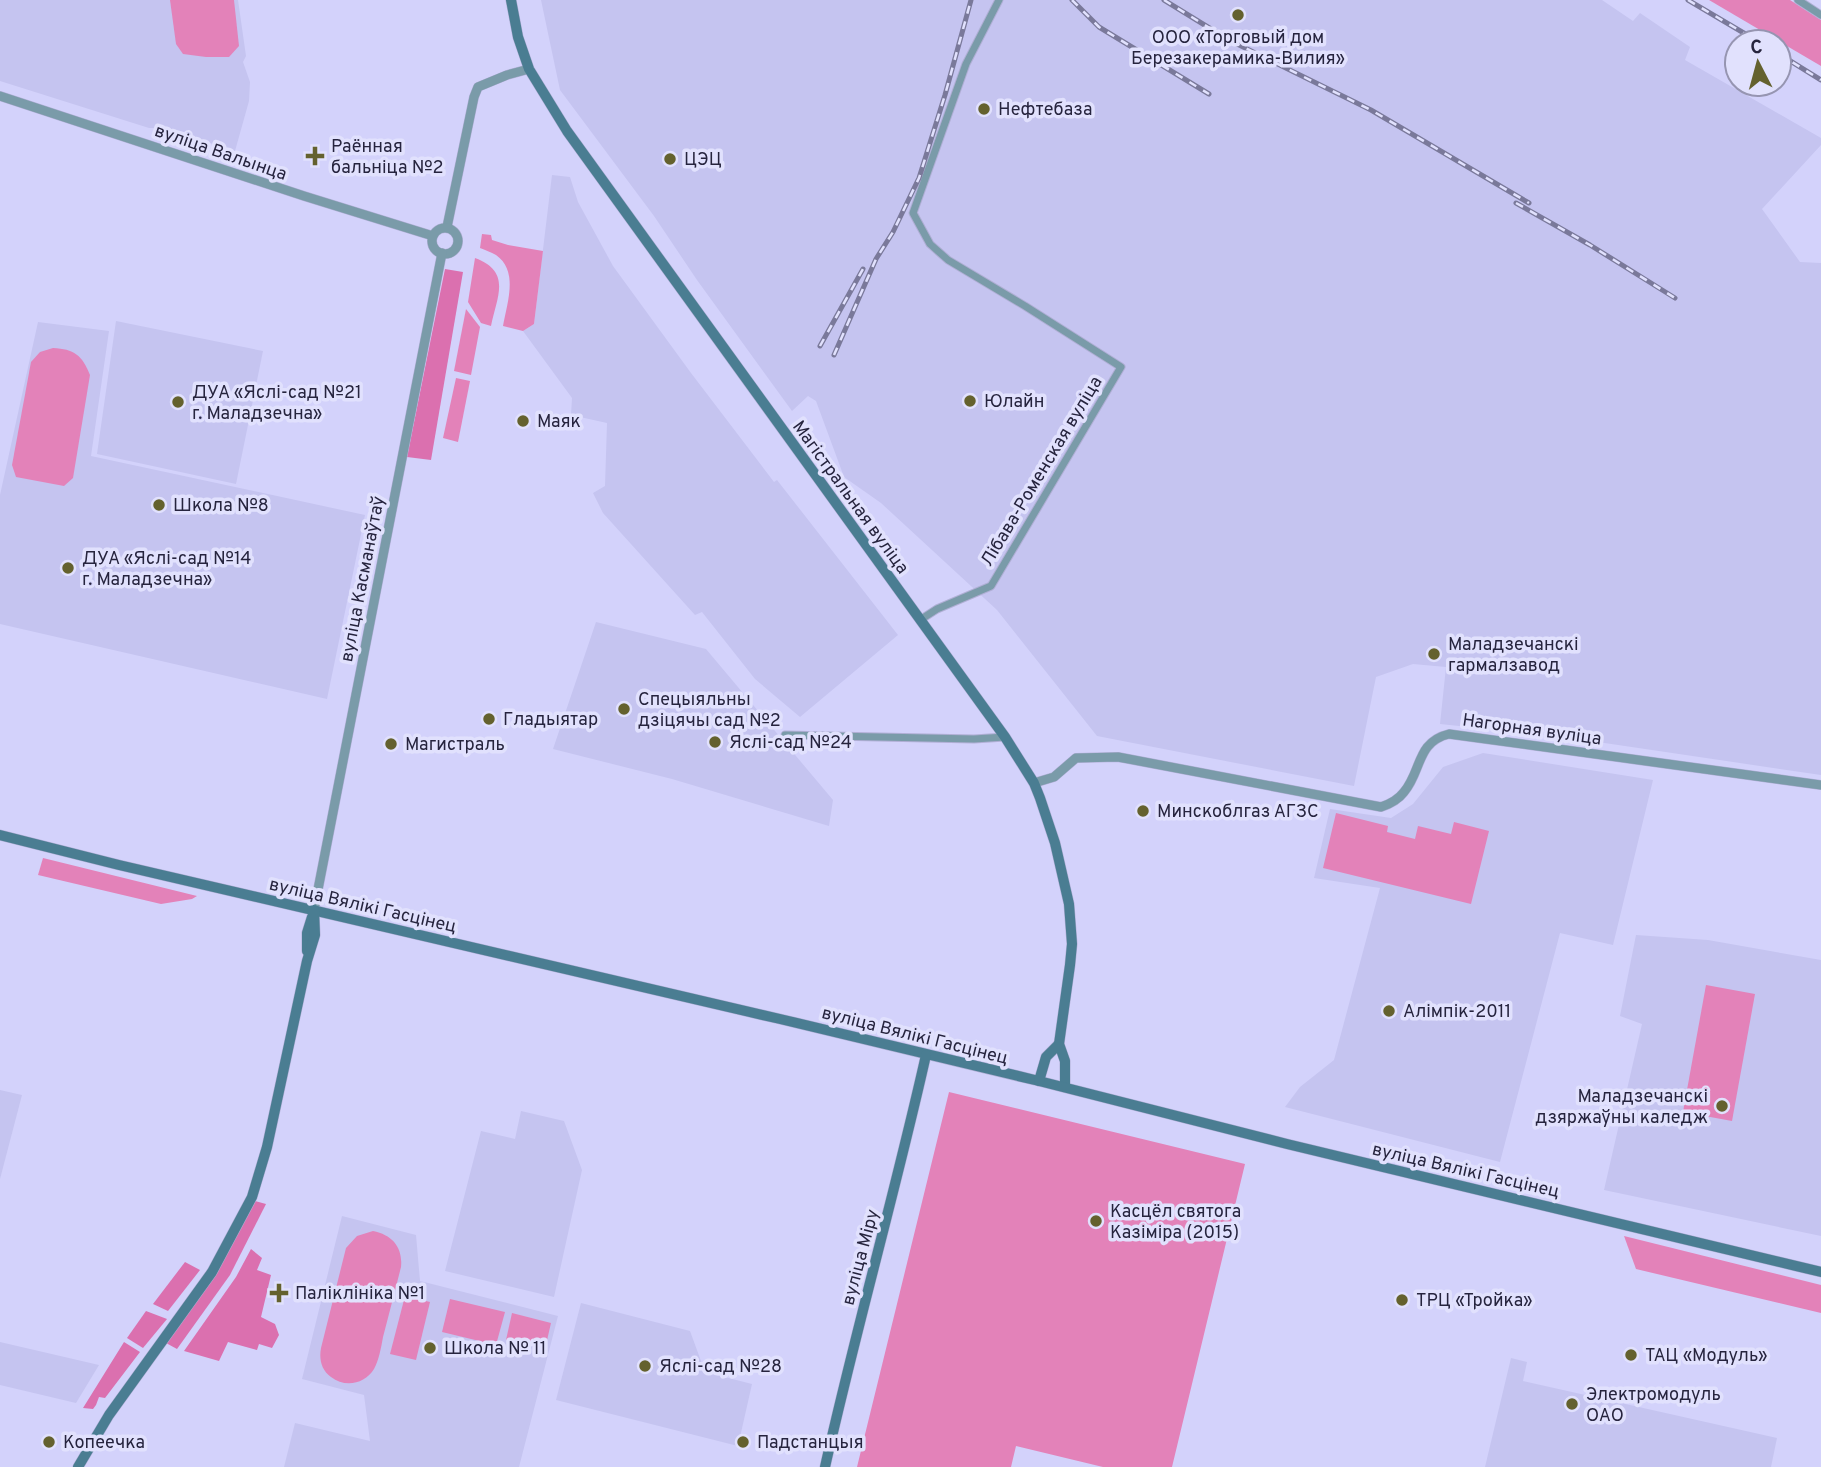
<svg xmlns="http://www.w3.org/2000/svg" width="1821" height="1467" viewBox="0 0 1821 1467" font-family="Overpass,sans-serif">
<rect width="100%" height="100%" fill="#d3d2fb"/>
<g fill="#c5c4f0">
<polygon points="0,0 238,0 246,56 243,62 250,82 249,101 235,151 162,128 149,128 0,81"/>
<polygon points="541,0 1602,0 1633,21 1640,13 1690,47 1685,60 1821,138 1821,145 1762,209 1800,262 1821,263 1821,775 1564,737 1440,724 1446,667 1413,664 1376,677 1354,786 1097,736 997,610 881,503 844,477 816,401 808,396 792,411 697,280 654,216 560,90"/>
<polygon points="552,175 570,177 578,202 613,266 691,373 774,482 777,480 898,635 800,717 755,679 702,612 695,615 603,513 593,493 605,486 607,423 571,415 572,398 523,331 534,324"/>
<polygon points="116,321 263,351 236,484 97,454"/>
<polygon points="38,322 109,331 91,456 365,515 327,699 0,624 0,495"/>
<polygon points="596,622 706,649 833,800 829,826 672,779 553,749"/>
<polygon points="1483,753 1653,780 1613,945 1560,933 1500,1162 1285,1107 1300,1087 1334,1060 1380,888 1314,878 1330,809 1391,818 1413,804 1443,767"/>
<polygon points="1636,935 1708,940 1821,960 1821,1236 1604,1190 1642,1024 1620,1016"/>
<polygon points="0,1090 22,1095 0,1179"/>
<polygon points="521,1111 564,1121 582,1170 554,1297 445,1271 481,1131 515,1139"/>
<polygon points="342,1216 416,1235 420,1281 558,1316 519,1467 284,1467 295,1423 370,1441 364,1395 302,1379"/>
<polygon points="581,1303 690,1331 705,1372 752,1384 738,1446 556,1400"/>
<polygon points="0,1342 99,1365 76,1403 0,1385"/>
<polygon points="1511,1358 1527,1362 1523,1381 1777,1438 1771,1467 1485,1467"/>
</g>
<g fill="#e382b9">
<polygon points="170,0 234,0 239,46 229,57 206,57 183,54 176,44"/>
<polygon points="1709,0 1790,0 1821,20 1821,66"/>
<path d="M482 234 491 235 492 240 508 245 543 251 534 324 523 331 503 326C507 303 519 271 496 255 491 252 485 250 480 248Z"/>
<path d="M475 258C512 272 497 296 491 326L481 323 468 302Z"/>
<polygon points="466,309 480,327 471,375 454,371"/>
<path d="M53 348C74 349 82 355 90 375L73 478 64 486 16 477 12 465 31 362 40 352Z"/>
<polygon points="456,378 470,381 458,442 443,438"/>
<polygon points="1336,813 1388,826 1387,832 1415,839 1418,826 1451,834 1454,822 1489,831 1471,904 1323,868"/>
<polygon points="43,858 197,896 192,899 161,904 38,875"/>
<polygon points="1706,985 1755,994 1732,1121 1683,1112"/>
<polygon points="949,1092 1245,1164 1172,1467 1103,1467 1016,1446 1011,1467 857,1467"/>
<path d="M373 1231C393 1235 403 1248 401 1267 395 1291 389 1314 383 1337 381 1348 379 1360 374 1369 365 1384 345 1388 331 1377 321 1370 319 1359 321 1348L346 1248 357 1236Z"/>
<polygon points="1624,1236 1821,1285 1821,1313 1636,1269"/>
<polygon points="405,1296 430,1302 416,1360 390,1354"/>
<polygon points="450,1299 505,1312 496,1345 442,1332"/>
<polygon points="512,1313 551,1323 545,1349 506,1340"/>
</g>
<g fill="#db70af">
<polygon points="445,269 463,272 431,460 407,457"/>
<polygon points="255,1201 266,1204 230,1275 177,1349 166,1343"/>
<polygon points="251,1249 262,1258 257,1270 271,1275 261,1317 275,1324 279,1335 272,1348 259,1344 257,1350 228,1342 219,1361 184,1351 236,1277"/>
<polygon points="185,1262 200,1270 168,1311 153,1304"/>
<polygon points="146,1311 167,1319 143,1348 127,1338"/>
<polygon points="124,1342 140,1352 105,1398 99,1397 96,1405 93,1409 83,1408"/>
</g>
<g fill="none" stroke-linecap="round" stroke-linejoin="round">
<g stroke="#b0afd5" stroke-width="9">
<g id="minor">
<polyline points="1798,0 1821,15"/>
<polyline points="920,620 937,609 991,586 1121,367 1025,306 948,260 930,244 913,213 966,64 999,0"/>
<polyline points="785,735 974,739 1005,737"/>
</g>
</g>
<g stroke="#b0afd5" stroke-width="10">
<g id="tertiary">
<polyline points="0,96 304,196 433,236"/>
<polyline points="447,227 474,97 478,87 507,75 529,69"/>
<circle cx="445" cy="241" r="13"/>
<path d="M1034 783 1054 777 1076 758 1118 757 1381 807C1390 804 1398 800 1404 792 1422 771 1416 742 1449 734L1821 785"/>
<polyline points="314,910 442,253"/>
</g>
</g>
<g stroke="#b0afd5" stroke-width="11">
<g id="secondary">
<polyline points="511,0 518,37 529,69 567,131 1005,737 1034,783 1040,798 1055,843 1069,904 1072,944 1070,965 1059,1044 1065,1061 1065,1087"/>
<polyline points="0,835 119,865 780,1019 1039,1081 1287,1144 1821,1272"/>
<polyline points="307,951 307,933 312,917"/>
<polyline points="1039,1081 1046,1057 1059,1044"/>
<polyline points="78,1467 109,1415 212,1272 252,1197 267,1147 307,961 315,935 314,910"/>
<path d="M825 1467C856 1329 895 1193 926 1055"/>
</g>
</g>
<use href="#minor" stroke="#7a9ba9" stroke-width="7"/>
<use href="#tertiary" stroke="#7a9ba9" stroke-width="9"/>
<use href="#secondary" stroke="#4a7d92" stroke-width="10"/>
<g stroke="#7a799a" stroke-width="5">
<g id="rail">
<polyline points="1072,0 1099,27 1209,94"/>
<polyline points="1164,0 1229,40 1371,110 1529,203"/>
<polyline points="1688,0 1759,42"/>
<polyline points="1779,54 1821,80"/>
<polyline points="1516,203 1590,245 1675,298"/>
<polyline points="820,346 863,269"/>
<polyline points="834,355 876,259 893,232 919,178 945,95 971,0"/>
</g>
</g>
<use href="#rail" stroke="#e1e1fd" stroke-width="2.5" stroke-dasharray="8" stroke-linecap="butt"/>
</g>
<g fill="#64612e" stroke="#e1e1fd" stroke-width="2.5">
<circle cx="1238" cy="15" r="7"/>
<circle cx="984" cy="109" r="7"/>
<path d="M311.5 145.5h7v7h7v7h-7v7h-7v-7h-7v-7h7z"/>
<circle cx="670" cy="159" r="7"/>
<circle cx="970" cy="401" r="7"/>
<circle cx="178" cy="402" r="7"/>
<circle cx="523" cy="421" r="7"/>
<circle cx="159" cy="505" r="7"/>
<circle cx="68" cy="568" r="7"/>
<circle cx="1434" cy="654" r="7"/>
<circle cx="624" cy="709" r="7"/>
<circle cx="489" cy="719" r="7"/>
<circle cx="715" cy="742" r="7"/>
<circle cx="391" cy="744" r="7"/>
<circle cx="1143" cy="811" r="7"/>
<circle cx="1389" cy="1011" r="7"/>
<circle cx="1722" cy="1106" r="7"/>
<circle cx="1096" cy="1221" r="7"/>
<path d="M275.5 1282.5h7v7h7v7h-7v7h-7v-7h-7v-7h7z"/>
<circle cx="1402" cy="1300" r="7"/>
<circle cx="430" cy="1348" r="7"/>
<circle cx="1631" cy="1355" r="7"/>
<circle cx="645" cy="1366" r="7"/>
<circle cx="1572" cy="1404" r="7"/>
<circle cx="49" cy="1442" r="7"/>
<circle cx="743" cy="1442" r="7"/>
</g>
<g text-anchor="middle" stroke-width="7" stroke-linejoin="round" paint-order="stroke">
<g font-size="18" fill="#26243e" stroke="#e1e1fd" text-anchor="start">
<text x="1238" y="43" text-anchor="middle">ООО «Торговый дом<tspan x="1238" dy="21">Березакерамика-Вилия»</tspan></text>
<text x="998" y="115">Нефтебаза</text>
<text x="331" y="152">Раённая<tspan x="331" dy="21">бальніца №2</tspan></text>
<text x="684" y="165">ЦЭЦ</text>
<text x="192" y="398">ДУА «Яслі-сад №21<tspan x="192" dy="21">г. Маладзечна»</tspan></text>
<text x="984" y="407">Юлайн</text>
<text x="537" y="427">Маяк</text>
<text x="173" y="511">Школа №8</text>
<text x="82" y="564">ДУА «Яслі-сад №14<tspan x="82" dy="21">г. Маладзечна»</tspan></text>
<text x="1448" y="650">Маладзечанскі<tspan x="1448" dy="21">гармалзавод</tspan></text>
<text x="638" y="705">Спецыяльны<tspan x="638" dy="21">дзіцячы сад №2</tspan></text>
<text x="503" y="725">Гладыятар</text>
<text x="729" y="748">Яслі-сад №24</text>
<text x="405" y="750">Магистраль</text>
<text x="1157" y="817">Минскоблгаз АГЗС</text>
<text x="1403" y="1017">Алімпік-2011</text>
<text x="1708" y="1102" text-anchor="end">Маладзечанскі<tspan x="1708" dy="21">дзяржаўны каледж</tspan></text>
<text x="1110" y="1217">Касцёл святога<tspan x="1110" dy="21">Казіміра (2015)</tspan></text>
<text x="295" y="1299">Паліклініка №1</text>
<text x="1416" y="1306">ТРЦ «Тройка»</text>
<text x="444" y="1354">Школа № 11</text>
<text x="1645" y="1361">ТАЦ «Модуль»</text>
<text x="659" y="1372">Яслі-сад №28</text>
<text x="1586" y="1400">Электромодуль<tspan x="1586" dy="21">ОАО</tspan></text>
<text x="63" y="1448">Копеечка</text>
<text x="757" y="1448">Падстанцыя</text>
</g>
<g font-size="18" fill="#26243e" stroke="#e1e1fd">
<text transform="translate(221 152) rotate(19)" y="6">вуліца Валынца</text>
<text transform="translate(1041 471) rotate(-59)" y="6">Лібава-Роменская вуліца</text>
<text transform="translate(851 497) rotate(54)" y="6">Магістральная вуліца</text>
<text transform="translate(362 579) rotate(-79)" y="6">вуліца Касманаўтаў</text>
<text transform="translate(1532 729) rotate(8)" y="6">Нагорная вуліца</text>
<text transform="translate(363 905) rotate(13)" y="6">вуліца Вялікі Гасцінец</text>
<text transform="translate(915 1035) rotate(14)" y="6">вуліца Вялікі Гасцінец</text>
<text transform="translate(1466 1170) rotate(13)" y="6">вуліца Вялікі Гасцінец</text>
<text transform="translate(860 1257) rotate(-75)" y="6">вуліца Міру</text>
</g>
</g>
<g transform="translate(1758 63) rotate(354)"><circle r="33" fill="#e1e1fd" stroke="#9695b1" stroke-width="2"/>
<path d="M0-5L12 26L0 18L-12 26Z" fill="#64612e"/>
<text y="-10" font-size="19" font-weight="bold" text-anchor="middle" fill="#26243e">С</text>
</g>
</svg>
